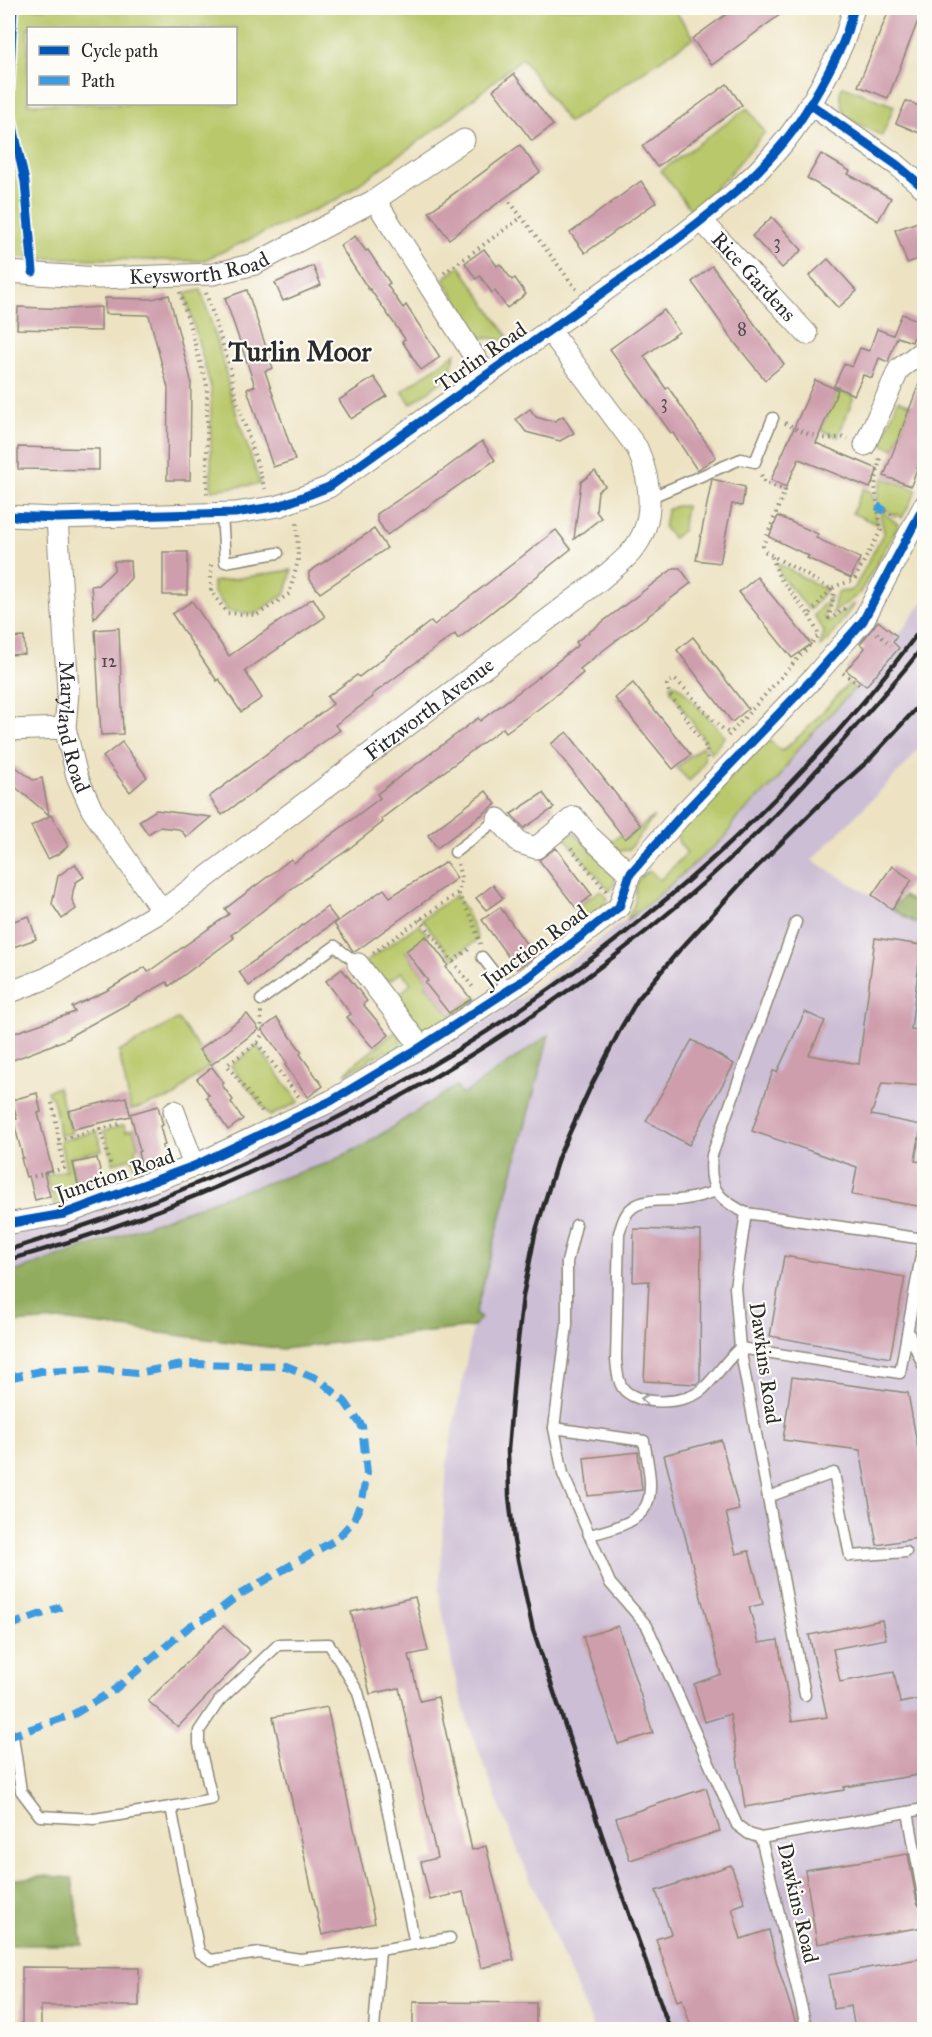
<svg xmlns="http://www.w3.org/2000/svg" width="932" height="2037" viewBox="0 0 932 2037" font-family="'IM FELL Great Primer',serif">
<rect width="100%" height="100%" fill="#fdfcf7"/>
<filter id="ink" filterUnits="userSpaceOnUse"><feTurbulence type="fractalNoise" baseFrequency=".0167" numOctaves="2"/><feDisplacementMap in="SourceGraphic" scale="12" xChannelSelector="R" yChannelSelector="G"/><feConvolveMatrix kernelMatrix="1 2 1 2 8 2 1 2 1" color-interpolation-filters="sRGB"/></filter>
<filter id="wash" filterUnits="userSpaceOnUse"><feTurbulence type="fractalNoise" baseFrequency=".008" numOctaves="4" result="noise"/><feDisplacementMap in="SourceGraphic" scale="24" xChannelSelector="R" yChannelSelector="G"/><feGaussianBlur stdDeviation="1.35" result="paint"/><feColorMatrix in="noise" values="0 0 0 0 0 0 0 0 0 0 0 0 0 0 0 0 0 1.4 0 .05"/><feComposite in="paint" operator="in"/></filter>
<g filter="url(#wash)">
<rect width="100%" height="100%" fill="#ede3c3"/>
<polygon fill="#ccbed4" points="924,600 924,741 907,764 812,860 924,928 924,2029 594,2029 504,1818 469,1726 454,1673 439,1592 447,1461 473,1327 481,1318 475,1315 548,1035 461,1095 456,1086 366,1144 328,1163 226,1196 121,1235 8,1274 8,1236 180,1179 357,1096 453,1041 533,990 616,927 628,919 653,900 726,836 734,821 777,781 797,750 860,682 846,670 865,648 858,642 877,620 898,636"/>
<g fill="#b9c86a" stroke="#727a4a" stroke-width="1.5" fill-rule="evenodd">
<path d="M8 8H673L694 37 568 123 522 58 440 126 338 199 202 261 8 257ZM28 28H236V104H28Z"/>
<polygon points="843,86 894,106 882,136 844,116 840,92"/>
<polygon points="746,109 748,109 765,132 726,178 691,210 661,171"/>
<polygon points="460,266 508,337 505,340 480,337 443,279"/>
<polygon points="201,290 225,368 229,391 260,484 211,490 211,388 185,294"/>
<polygon points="456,353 448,377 411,404 402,391"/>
<polygon points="838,390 854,397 838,437 821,430"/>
<polygon points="898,400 911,405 894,449 881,444"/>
<polygon points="883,478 917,490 902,518 896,514 894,516 879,505 877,496"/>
<polygon points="864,488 872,493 878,525 852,513"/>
<polygon points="676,506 686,506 682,531 673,538 664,528 667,510"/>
<polygon points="879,509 899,525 859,594 832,614 837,592 849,591 855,587 884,532"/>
<polygon points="777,563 826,590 812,608 809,610 781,576"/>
<polygon points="292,570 286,593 255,614 228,611 213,591 213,582"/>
<polygon points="830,596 824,618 829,622 855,603 827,642 820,647 824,632 814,615"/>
<polygon points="673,683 681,688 725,736 711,754 705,741 671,691 670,685"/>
<path d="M849 683 855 688 797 750 777 781 734 821 727 835 653 900 627 920C629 914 634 908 635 901 636 887 634 877 650 871L660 880 687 853 679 843 677 834 766 741H770L782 751 806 730Z"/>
<path d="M702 746C710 760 699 772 689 781L677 768Z"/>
<polygon points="654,816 629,850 620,851 609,843 622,834 626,839"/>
<polygon points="574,833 616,875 616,881 610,891 563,836"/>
<polygon points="599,891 603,892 608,899 599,911 586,922 574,910"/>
<polygon points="456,895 466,911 478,939 453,959 422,919"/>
<polygon points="419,924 428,935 406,952 428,981 425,984 450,1015 476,995 480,1000 425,1035 399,1003 400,995 411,983 402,972 391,980 382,979 364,963"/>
<polygon points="178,1019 211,1065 188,1083 176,1096 131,1110 119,1052"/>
<polygon points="395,1032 398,1032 401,1039 400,1047 394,1053 386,1051 373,1058 371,1057 369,1061 345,1074 350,1068"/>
<polygon points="257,1046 299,1102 270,1116 231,1066"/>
<path d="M58 1087 72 1133 59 1136C58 1122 56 1110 52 1097L48 1095 47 1091Z"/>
<polygon points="124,1125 126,1131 133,1129 138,1147 135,1149 141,1170 135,1167 132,1158 113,1163 104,1131"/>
<polygon points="97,1131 102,1150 70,1157 81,1201 55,1208 46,1176 66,1170 60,1141"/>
</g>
<g fill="#92ac5e" stroke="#5e6c44" stroke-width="1.5">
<polygon points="904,896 924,909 924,928 892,909"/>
<polygon points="549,1035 475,1315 481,1318 473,1327 283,1349 62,1320 8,1323 8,1274 121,1235 226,1196 328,1163 366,1144 456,1086 462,1095"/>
<polygon points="48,1876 72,1878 83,1945 8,1945 8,1880"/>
</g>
<g id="blocks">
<g fill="#cf9ead">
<polygon points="735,8 789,8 712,65 692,39"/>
<polygon points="890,8 923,8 888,98 858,86"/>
<polygon points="514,74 553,125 532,141 493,90"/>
<polygon points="727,84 742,105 657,167 642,146"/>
<polygon points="906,101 924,108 924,135 896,123"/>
<polygon points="520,145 540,172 449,239 429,212"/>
<polygon points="821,154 850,171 848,174 891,198 878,221 807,178"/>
<polygon points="641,181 656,202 585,253 570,233"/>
<polygon points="772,217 802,250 782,268 752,236"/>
<polygon points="918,222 924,239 924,257 907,263 895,230"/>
<polygon points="355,236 366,251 368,250 390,283 387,285 403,308 406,305 440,357 421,370 402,341 405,339 370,289 369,290 340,246"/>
<polygon points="484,249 497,266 500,264 512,280 515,278 526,294 507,308 495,291 492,293 480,276 476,279 465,263"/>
<polygon points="828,259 857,291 838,308 809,276"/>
<polygon points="313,266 321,285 283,301 275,283"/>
<polygon points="712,266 784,364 765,380 735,343 692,282"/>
<polygon points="247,290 273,368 265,371 295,460 273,467 247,389 255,386 225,298"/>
<polygon points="169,295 191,380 190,480 167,480 168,388 149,315 105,314 105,298 152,299"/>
<polygon points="18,307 67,309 101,307 101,331 17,329"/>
<polygon points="664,310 679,332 644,356 666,389 668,387 716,457 697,470 673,433 671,433 610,349"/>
<polygon points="902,314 920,321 912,342 897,337 888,362 879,358 872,378 863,375 854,395 834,386 844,364 852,367 860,348 869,351 877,329 893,335"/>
<polygon points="923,373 924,448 911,486 884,476"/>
<polygon points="374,377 387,396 351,419 339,400"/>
<polygon points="815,380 838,390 816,443 878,469 870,488 799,459 786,487 771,480"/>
<polygon points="530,409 536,417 546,420 555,421 563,416 574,433 560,441 526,432 516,419"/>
<polygon points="482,441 495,460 387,535 377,520 377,514 443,470"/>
<polygon points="18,447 99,449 99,470 18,469"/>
<polygon points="595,471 605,486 598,491 597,500 596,511 601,518 574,539 581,482"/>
<polygon points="712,479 745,487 742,506 732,504 720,563 696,560"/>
<polygon points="778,516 818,534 816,538 860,558 851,578 807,558 809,556 769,537"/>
<polygon points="374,529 387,548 320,593 309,578 309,572"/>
<polygon points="556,530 571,549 458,639 455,634 393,679 372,695 373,697 335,725 340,730 222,815 209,797 333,704 327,697 357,675 359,677 431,621 434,625"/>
<polygon points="163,552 188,552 187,595 163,595"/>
<polygon points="114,561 130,561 131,578 94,619 91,586 98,585 107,577 114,570"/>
<polygon points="674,568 680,568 691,583 605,649 580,669 583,673 541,707 506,732 503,728 477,747 381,819 383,822 346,851 291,889 231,935 234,938 169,986 167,982 70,1036 70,1038 8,1062 8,1035 75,1012 72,1007 106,991 145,967 148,972 229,914 225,909 291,859 294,863 380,798 377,794 394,781 478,718 480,721 532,682 578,645 576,642"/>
<polygon points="757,577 811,644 792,658 739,592"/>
<polygon points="313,598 325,617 245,671 262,698 241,712 219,679 217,681 172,614 192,601 229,656"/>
<polygon points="878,621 897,636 893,642 899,648 866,686 846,670 865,648 860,644"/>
<polygon points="119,628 123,734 101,735 95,630"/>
<polygon points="24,637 25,654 8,655 8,638"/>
<polygon points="693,637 748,709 732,722 677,650"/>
<polygon points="633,683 691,755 673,769 615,698"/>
<polygon points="567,732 641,826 625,839 551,744"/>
<polygon points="122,742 147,777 130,792 103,757"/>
<polygon points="8,761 33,780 42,778 49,815 8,781"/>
<polygon points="486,791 496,804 437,848 428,835"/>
<polygon points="543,793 554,808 524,828 511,814"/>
<polygon points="156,810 171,812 211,817 187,837 179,829 159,827 148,834 139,821"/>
<polygon points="51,815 68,846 60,853 48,859 31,826"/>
<polygon points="556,848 592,895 576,908 539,860"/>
<polygon points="446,862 457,878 356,951 353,951 334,924 384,889 390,897"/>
<polygon points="75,864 84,877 76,882 73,891 72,900 76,909 62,919 52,904 58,876"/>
<polygon points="892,866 912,880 892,909 872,895"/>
<polygon points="493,885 503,898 486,910 476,898"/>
<polygon points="327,907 337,920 249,986 239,972"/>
<polygon points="500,907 535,956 517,969 482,920"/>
<polygon points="29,916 36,939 8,949 8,923"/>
<polygon points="426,936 448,965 446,967 471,999 449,1013 425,983 428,981 406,951"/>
<polygon points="875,938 921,945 911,1029 924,1031 924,1086 882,1083 871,1115 921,1125 915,1161 924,1162 924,1207 852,1195 857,1167 752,1131 773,1071 777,1072 805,1012 825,1021 809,1055 859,1064"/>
<polygon points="342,969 367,1001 363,1004 389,1035 373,1048 347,1017 351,1014 326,981"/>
<polygon points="247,1014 259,1029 211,1065 199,1050"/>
<polygon points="277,1018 302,1052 300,1054 323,1086 308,1097 285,1065 287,1063 262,1029"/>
<polygon points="692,1040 734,1064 689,1145 646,1121"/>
<polygon points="212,1067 224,1083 222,1085 233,1100 231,1102 243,1119 228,1130 206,1097 209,1095 197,1079"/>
<polygon points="37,1093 41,1112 38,1113 52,1170 44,1173 50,1196 35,1200 29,1176 26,1177 21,1158 23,1158 13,1119 17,1119 12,1100"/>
<polygon points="126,1097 130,1114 158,1106 163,1125 160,1126 165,1145 162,1146 166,1163 142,1170 138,1152 140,1151 131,1116 73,1129 68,1111"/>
<polygon points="97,1158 104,1186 80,1194 73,1163"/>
<polygon points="634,1229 701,1231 700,1381 696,1384 644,1381 649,1281 633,1282"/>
<polygon points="784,1256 905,1277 890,1358 770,1336"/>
<polygon points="792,1377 908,1393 924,1483 924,1537 877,1545 860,1450 783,1440"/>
<polygon points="721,1440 739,1510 726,1513 736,1554 749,1551 763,1604 749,1607 759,1643 778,1640 792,1722 827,1717 809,1635 882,1620 886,1639 833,1649 840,1682 894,1672 900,1703 924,1698 924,1774 844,1787 844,1790 745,1807 730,1714 705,1722 694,1684 721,1674 664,1455"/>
<polygon points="638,1452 642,1490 588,1496 584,1458"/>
<polygon points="415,1597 428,1651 409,1655 420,1701 438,1697 472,1850 486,1846 514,1960 481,1968 463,1892 430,1900 421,1862 437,1858 399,1688 370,1694 351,1612"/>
<polygon points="223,1626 250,1651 178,1727 148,1701"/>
<polygon points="618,1626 653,1733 618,1744 583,1637"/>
<polygon points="327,1707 375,1923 322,1935 273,1717"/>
<polygon points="706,1788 720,1831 630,1860 616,1818"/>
<polygon points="908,1854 917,1902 919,1906 924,1908 924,1927 817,1944 805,1870"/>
<polygon points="731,1865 745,1903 732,1908 741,1939 769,1930 777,1964 798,2030 692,2030 682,1999 677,2001 656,1939 671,1934 656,1891"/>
<polygon points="924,1958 924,2027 912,2030 855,2030 851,2006 834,2009 828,1975"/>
<polygon points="22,1967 139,1968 139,2006 41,2006 41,2030 22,2030"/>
<polygon points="413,2002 536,2003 536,2030 413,2030"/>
</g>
</g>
</g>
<g filter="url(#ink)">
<use href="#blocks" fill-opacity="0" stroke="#8c8777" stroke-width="1.5"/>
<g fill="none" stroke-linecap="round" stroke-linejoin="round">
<g stroke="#8c8777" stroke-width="13">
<g id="service">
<polyline points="649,498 741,459 755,462 773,418"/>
<polyline points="222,513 225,562 278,553"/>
<polyline points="455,852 498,819"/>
<polyline points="482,957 508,990"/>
<polyline points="261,1000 335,946 358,964"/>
<path d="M717 1191C704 1195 692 1199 679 1200 664 1201 645 1198 632 1208 624 1214 622 1225 619 1233L616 1360C617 1368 617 1379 622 1387 635 1407 686 1405 703 1389 716 1377 726 1360 740 1348L900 1373 924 1239"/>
<path d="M746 1213C717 1198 708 1189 712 1155L796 922"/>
<polyline points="576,1225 567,1262 567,1325 554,1428 563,1474 610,1583 647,1626 737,1825 749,1834 761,1838"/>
<polyline points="908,1331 924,1367"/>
<path d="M554 1428 644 1441C656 1504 656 1519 589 1535"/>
<polyline points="768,1497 834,1473 850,1556 906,1552"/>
<polyline points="805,1695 740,1348 735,1287 746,1213 924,1239"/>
<polyline points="13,1736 21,1791 40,1816 94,1819 171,1807 212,1799 199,1744 199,1731 219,1701 278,1645 329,1644 358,1692 381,1778 415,1944"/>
<polyline points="171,1807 199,1952 211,1960 260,1953 300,1959 380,1950 450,1938"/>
<polyline points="908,1812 924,1901"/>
<polyline points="374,2030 380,1950"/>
<polyline points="807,2030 761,1838 924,1809"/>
</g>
</g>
<g stroke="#8c8777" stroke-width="23">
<g id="minor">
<polyline points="810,104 897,165 924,188"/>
<polyline points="375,200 486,375"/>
<path id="s1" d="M702 221 807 334"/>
<path id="s2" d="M8 272 98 278 213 274 255 264 375 200 464 140"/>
<polyline points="865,445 899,369 924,350"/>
<path d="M8 516 57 518 235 513 279 506 329 487 665 248C708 216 751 183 785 141 805 116 827 76 841 47 847 35 850 20 854 8"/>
<path id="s3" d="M57 518 68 692 65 728 77 776 92 810 162 911"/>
<polyline points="8,730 65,728"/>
<polyline points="498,819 520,843 536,848 574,817 590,837 630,874"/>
<polyline points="358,964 421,1047"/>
<path id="s4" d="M8 993 47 978 162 911 600 580C610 571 623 562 632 551 657 522 651 480 637 448L550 331"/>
<polyline points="174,1111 194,1166"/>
<polyline points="12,1223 64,1214 194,1166 331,1101 421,1047 527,978 619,907 630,874 678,819 815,676 863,621 924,506"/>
</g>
</g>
<g stroke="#8c8777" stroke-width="4" stroke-dasharray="1.5 4.5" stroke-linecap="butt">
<polyline points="510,202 577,290"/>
<polyline points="444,273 522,217"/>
<polyline points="180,292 207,386 207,494"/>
<polyline points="206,293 230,367 235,394 265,489"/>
<path d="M785 423C797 429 810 436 824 438 833 440 840 435 848 439"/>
<polyline points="761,475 765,483 785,490 763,546 766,552 831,589 839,585 854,580 881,530 875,486 880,457"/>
<polyline points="885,511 896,517"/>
<polyline points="772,557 779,577 809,615 831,589"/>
<polyline points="211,565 211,591 227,613 257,615 289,594 298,561 297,520"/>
<polyline points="831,589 834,593 829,618 832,618 848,606"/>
<polyline points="877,633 891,645"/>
<polyline points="843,673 860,685"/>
<polyline points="728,736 819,635 809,615"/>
<path d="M708 758 706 747 669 693 667 685 669 681 675 680C695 695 707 721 730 733"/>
<polyline points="571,848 606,891"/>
<polyline points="458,864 461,879 459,896 472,918 480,944"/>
<polyline points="420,919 475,990"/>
<polyline points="373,953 459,892"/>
<polyline points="453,961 469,949"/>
<polyline points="261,1012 262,1035 257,1043 227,1065 264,1114"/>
<polyline points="257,1043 299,1097"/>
<polyline points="100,1129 123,1123"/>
<polyline points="58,1140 100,1129 111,1166"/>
<path d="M28 1178 64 1168C59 1145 57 1122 51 1099"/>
</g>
<use href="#service" stroke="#fff" stroke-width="10"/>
<use href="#minor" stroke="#fff" stroke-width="21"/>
<g stroke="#2b2b2b" stroke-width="4.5">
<path d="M8 1250C72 1230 137 1209 200 1182 487 1061 738 876 924 625"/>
<path d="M8 1260C278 1185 559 1028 760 830 791 800 819 768 848 735 874 705 901 676 924 645"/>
<polyline points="670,2030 616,1877 533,1630 514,1541 509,1496 508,1450 515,1367 523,1296 535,1234 558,1158 590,1088 621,1028 638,999 676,954 744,880 821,803 869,760 924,700"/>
</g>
<g stroke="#3d9ce1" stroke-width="8" stroke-dasharray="15 8" stroke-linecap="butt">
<polyline points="877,506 885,511"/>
<polyline points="8,1378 41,1371 96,1369 137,1373 188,1364 286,1366 320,1380 345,1402 362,1426 367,1473 362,1500 354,1520 337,1539 237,1596 218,1611 190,1626 114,1690 74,1714 8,1737"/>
<polyline points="8,1626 61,1607"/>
</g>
<g stroke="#fdfcf7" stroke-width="13">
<g id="cycleway">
<polyline points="13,8 9,93 10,112 25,182 33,272"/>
<polyline points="810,104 897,165 924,188"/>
<path d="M8 516 57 518 235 513 279 506 329 487 665 248C708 216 751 183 785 141 805 116 827 76 841 47 847 35 850 20 854 8"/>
<polyline points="12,1223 64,1214 194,1166 331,1101 421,1047 527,978 619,907 630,874 678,819 815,676 863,621 924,506"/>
</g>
</g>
<use href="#cycleway" stroke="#0057b8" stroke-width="9"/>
</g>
<defs><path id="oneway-chevron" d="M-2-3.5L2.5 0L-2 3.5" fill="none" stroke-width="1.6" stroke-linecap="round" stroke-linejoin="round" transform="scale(1.5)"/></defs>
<use stroke="#a0a0a0" href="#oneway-chevron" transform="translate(645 1399) rotate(-169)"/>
</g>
<g text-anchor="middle" stroke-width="4.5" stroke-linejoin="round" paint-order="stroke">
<g font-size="18" fill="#54484c">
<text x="777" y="248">3</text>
<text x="742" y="335">8</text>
<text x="664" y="408">3</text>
<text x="109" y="667">12</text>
</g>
<g font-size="21" fill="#2b2b2b" stroke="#fdfcf7">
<text dy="7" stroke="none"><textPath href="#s2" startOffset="192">Keysworth Road</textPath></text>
<text dy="7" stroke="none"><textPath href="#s1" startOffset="76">Rice Gardens</textPath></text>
<text transform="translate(481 357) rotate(-35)" y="7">Turlin Road</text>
<text dy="7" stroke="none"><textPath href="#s4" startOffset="510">Fitzworth Avenue</textPath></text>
<text dy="7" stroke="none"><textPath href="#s3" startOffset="210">Maryland Road</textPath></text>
<text transform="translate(535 946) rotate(-36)" y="7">Junction Road</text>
<text transform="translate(115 1175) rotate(-19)" y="7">Junction Road</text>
<text transform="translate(765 1363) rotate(82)" y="7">Dawkins Road</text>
<text transform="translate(798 1903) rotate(77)" y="7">Dawkins Road</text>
</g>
<g font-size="27" font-weight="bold" fill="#2b2b2b" stroke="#fdfcf7">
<text x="300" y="361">Turlin Moor</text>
</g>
</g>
<rect width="932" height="2037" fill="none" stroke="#fdfcf7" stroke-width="30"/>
<rect x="27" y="27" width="210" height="78" fill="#fdfcf7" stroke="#a9a8a5" stroke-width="1.5"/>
<rect x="39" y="46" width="30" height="9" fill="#0057b8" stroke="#a9a8a5" stroke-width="1.5"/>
<text x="81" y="57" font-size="18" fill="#2b2b2b">Cycle path</text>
<rect x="39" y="76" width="30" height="9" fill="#3d9ce1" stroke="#a9a8a5" stroke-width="1.5"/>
<text x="81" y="87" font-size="18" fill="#2b2b2b">Path</text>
</svg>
